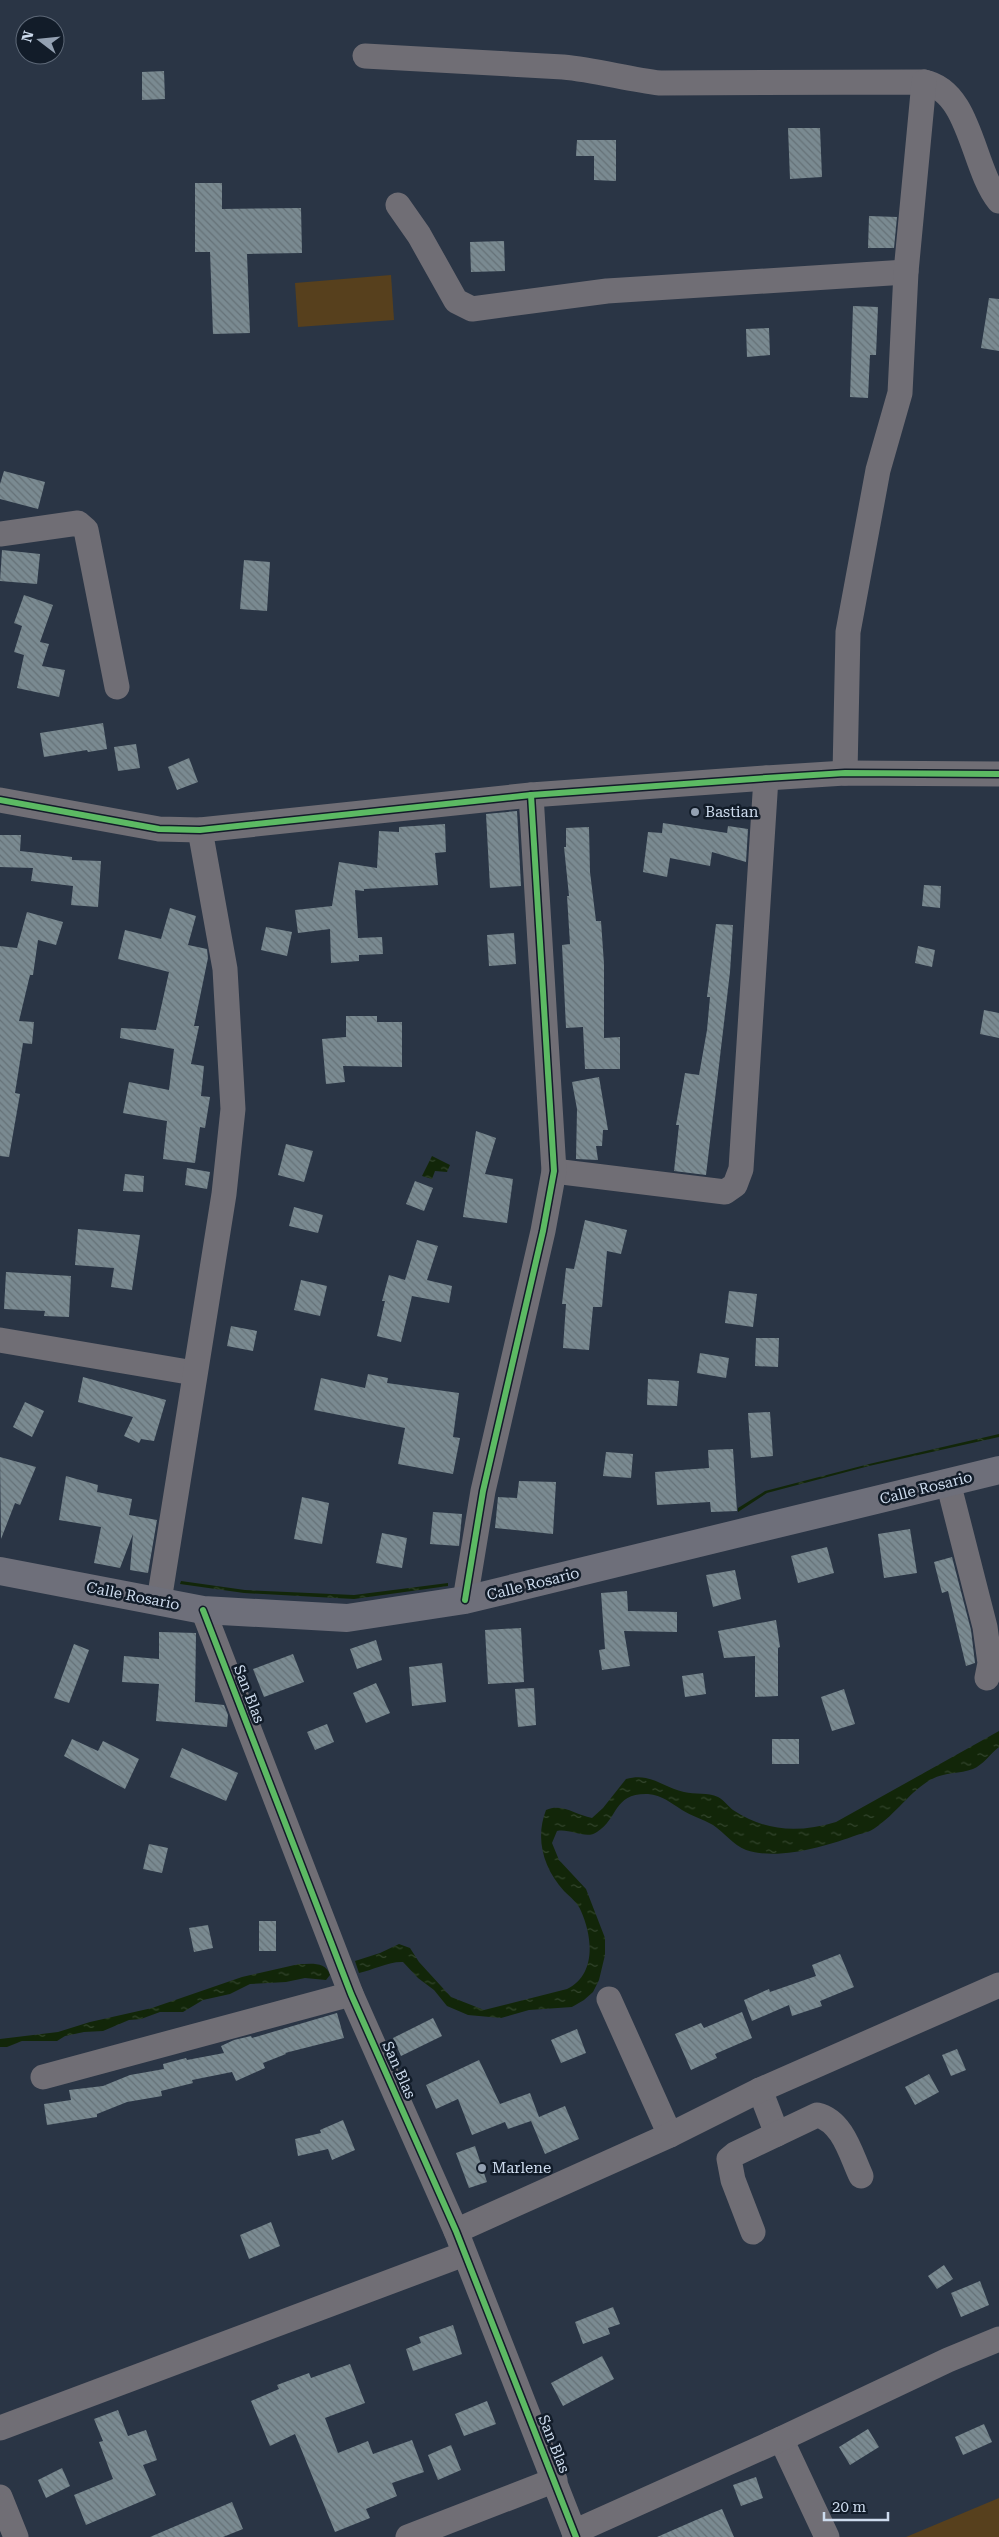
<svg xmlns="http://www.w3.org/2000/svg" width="999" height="2537" viewBox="0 0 999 2537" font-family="'Roboto Serif',serif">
<defs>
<pattern id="water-ripples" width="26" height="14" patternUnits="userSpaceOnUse" patternTransform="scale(1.25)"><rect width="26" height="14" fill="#122609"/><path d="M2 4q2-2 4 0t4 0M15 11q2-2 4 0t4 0" fill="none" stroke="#33452d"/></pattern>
<pattern id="building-back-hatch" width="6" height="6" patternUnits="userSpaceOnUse" patternTransform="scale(1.25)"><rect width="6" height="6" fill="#7a8a91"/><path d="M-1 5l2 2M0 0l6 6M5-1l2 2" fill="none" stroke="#657177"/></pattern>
</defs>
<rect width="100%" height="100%" fill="#2a3545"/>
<g fill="#57401d">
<polygon points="391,275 394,320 298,327 295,283"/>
<polygon points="999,2498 999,2537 906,2537"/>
</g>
<g fill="url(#water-ripples)">
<polygon points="432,1156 450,1165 447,1172 435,1171 432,1179 422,1176"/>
<polygon points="999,1434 999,1437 869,1466 767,1493 738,1512 738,1508 765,1491 869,1464"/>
<polygon points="181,1581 245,1590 354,1595 448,1583 448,1586 354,1599 244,1593 180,1584"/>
<path d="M999 1731V1747C990 1754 983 1765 973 1769 960 1774 945 1772 932 1779 910 1791 896 1814 875 1828 870 1832 863 1833 857 1835 827 1846 778 1861 746 1850 733 1845 724 1832 713 1825 703 1819 691 1816 682 1810 671 1803 662 1795 648 1794 613 1793 619 1818 597 1832 586 1840 570 1828 557 1831L552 1843 559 1860 586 1889 605 1938V1955L599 1980 593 1992 584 2000 572 2007 529 2010 501 2018 468 2015 447 2006 434 1990 418 1978 403 1962C391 1961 372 1970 359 1973L355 1961 380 1953 399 1944 410 1948 419 1962 451 1997 484 2010 567 1989C596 1975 593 1938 581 1911 578 1903 570 1897 564 1891 543 1868 535 1838 546 1810 563 1803 575 1815 592 1818L603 1808 626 1779C650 1772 662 1787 684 1792 695 1795 708 1792 718 1797 724 1800 728 1806 733 1810 766 1832 799 1833 836 1822Z"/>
<path d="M299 1964C311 1964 326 1961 330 1975L326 1980 305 1978 286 1982 250 1984 230 1994 203 2000 183 2012H160L141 2019 129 2020 103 2031 84 2032 65 2036 57 2041H22L7 2047H0V2039L58 2032 90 2022 152 2008 242 1977Z"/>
</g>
<g fill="url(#building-back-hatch)">
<polygon points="164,71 165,99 142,100 142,72"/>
<polygon points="788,128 820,128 822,177 790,179"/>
<polygon points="577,140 616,140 616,181 594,180 594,156 576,156"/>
<polygon points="195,183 222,183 222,209 301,208 302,253 247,254 250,333 213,334 210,252 195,252"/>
<polygon points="869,216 897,217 894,248 868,248"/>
<polygon points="504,241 505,271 471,272 470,242"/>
<polygon points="989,298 999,299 999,351 981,348"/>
<polygon points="853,306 878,307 876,355 870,355 868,398 850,397"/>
<polygon points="769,328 770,355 747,357 746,329"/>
<polygon points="4,471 45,482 38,509 0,499 0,484"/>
<polygon points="2,550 40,554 37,584 0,581"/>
<polygon points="244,560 270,562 267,611 240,609"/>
<polygon points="24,595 53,605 40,642 49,644 42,666 65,670 59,697 17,688 24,655 14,652 22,626 14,623"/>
<polygon points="103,723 107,749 88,752 87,750 44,757 40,733"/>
<polygon points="136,744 140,768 118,771 114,747"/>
<polygon points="189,758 198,782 177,790 168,767"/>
<polygon points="517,811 521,886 490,888 486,814"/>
<polygon points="663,823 727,833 728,826 748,829 746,862 712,852 710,866 670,858 667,877 643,872 648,832 662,833"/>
<polygon points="445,824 446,852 435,853 438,885 364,889 364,891 355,890 358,938 382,937 383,954 359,955 359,961 331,963 330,929 298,933 295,910 332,906 339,862 377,868 379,831 399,832 399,827"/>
<polygon points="589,827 590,872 596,921 601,921 604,964 604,1038 620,1037 620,1069 585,1069 583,1027 566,1028 562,945 570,944 567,896 569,896 564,847 566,847 566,828"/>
<polygon points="0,835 21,835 20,851 72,857 72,860 101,861 98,907 71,905 73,886 31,881 33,868 0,867"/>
<polygon points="924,885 941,886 940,908 922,906"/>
<polygon points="170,908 196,916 188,945 207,949 208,958 194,1026 199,1026 191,1064 204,1066 201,1096 210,1097 205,1128 200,1127 195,1163 163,1159 167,1121 123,1113 129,1082 169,1090 174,1049 120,1038 121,1028 156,1030 169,972 118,959 125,930 161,939"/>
<polygon points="27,912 63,922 56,945 38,940 33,975 30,975 19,1021 34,1022 32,1044 23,1043 15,1093 20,1094 9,1157 0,1156 0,946 17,948"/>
<polygon points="716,924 733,925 730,972 706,1175 674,1171 679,1125 676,1125 685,1073 699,1075 707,1030 710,997 707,997"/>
<polygon points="266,927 292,932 287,956 261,950"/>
<polygon points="514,933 516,964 489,966 487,935"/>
<polygon points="918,946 935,950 932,967 915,963"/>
<polygon points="984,1010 999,1013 999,1038 980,1034"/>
<polygon points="346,1016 377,1016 377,1022 402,1022 402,1067 343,1066 345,1082 326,1084 322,1039 346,1037"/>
<polygon points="599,1077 608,1130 603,1130 602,1146 596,1146 598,1160 576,1159 577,1109 572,1082"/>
<polygon points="476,1131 496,1138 485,1174 513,1179 507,1223 463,1217"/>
<polygon points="286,1144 313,1151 304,1182 278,1175"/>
<polygon points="187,1168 210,1172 207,1189 185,1185"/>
<polygon points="125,1174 144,1176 143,1192 123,1191"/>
<polygon points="415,1181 433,1188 424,1211 406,1204"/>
<polygon points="294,1207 323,1215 318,1233 289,1226"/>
<polygon points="585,1220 627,1230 621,1254 607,1251 602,1307 593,1307 589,1350 563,1348 566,1304 562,1304 566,1268 574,1269"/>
<polygon points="78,1229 140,1235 132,1290 111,1287 114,1268 75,1265"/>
<polygon points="417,1240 438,1246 427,1280 452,1286 449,1303 412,1296 401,1342 377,1336 385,1301 382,1301 389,1275 405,1280"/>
<polygon points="6,1272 71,1276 69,1317 44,1316 45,1311 4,1309"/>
<polygon points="301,1280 327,1286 320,1316 294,1310"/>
<polygon points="729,1291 757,1294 753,1327 725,1323"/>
<polygon points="231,1326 257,1331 253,1351 227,1346"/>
<polygon points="756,1338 779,1338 778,1367 755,1366"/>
<polygon points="700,1353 729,1358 726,1378 697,1373"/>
<polygon points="368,1374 388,1378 387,1383 459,1393 453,1437 460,1438 453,1474 398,1464 405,1428 314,1410 321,1378 365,1388"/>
<polygon points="83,1377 166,1400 154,1441 141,1439 139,1443 124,1436 133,1417 78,1402"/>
<polygon points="648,1379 679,1381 677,1406 647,1405"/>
<polygon points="25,1402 44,1411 32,1437 13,1427"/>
<polygon points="770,1412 773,1456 751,1458 748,1413"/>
<polygon points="733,1449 737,1511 711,1512 710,1502 657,1505 655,1472 709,1468 708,1450"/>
<polygon points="606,1452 633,1454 631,1478 603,1476"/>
<polygon points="0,1457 36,1467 20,1505 15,1503 1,1539"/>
<polygon points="66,1476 98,1485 97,1492 132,1499 129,1515 157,1520 148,1573 130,1570 133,1534 120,1568 94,1563 101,1527 59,1520"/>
<polygon points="519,1481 556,1482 553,1534 495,1528 498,1497 517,1498"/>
<polygon points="302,1497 329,1503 322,1544 294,1539"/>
<polygon points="433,1512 462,1514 459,1546 430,1544"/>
<polygon points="910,1529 917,1573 884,1578 878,1534"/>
<polygon points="382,1533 407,1538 402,1568 376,1563"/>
<polygon points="827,1547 834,1573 798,1583 791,1556"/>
<polygon points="952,1557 971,1630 975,1663 966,1666 948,1591 942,1593 934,1562"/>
<polygon points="735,1570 741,1599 713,1607 706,1575"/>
<polygon points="627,1591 628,1611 677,1612 677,1632 624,1631 630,1666 602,1670 599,1650 605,1649 601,1593"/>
<polygon points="776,1620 780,1647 778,1648 778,1696 755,1697 755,1656 724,1658 718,1631"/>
<polygon points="521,1628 524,1682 488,1684 485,1630"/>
<polygon points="159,1632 196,1633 195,1702 224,1705 228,1715 227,1727 156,1721 159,1684 122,1682 124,1656 159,1659"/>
<polygon points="376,1640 382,1660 357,1669 350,1649"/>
<polygon points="74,1644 89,1650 69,1703 54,1698"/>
<polygon points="293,1654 304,1682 264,1697 253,1669"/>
<polygon points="442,1663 446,1702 412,1706 409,1667"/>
<polygon points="703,1673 706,1694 685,1697 682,1676"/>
<polygon points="376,1683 390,1713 366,1723 353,1693"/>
<polygon points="534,1688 536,1725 518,1727 515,1689"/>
<polygon points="844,1689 855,1724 832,1731 821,1697"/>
<polygon points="327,1724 334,1742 315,1750 307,1732"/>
<polygon points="72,1739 98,1751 103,1741 139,1759 125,1789 64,1756"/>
<rect x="772" y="1739" width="27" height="25"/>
<polygon points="182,1748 238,1773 226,1801 170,1777"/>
<polygon points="149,1844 168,1848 162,1873 143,1869"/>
<rect x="259" y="1921" width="17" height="30"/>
<polygon points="208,1925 213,1948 194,1952 189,1928"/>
<polygon points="840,1954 854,1987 820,2001 822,2006 792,2016 789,2005 752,2021 744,2000 769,1989 770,1992 816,1976 812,1965"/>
<polygon points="742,2012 752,2038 715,2054 717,2058 691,2070 675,2034 701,2023 704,2028"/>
<polygon points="337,2013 344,2038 285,2053 286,2054 263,2063 265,2068 236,2081 232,2072 192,2080 193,2083 161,2091 162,2096 127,2102 97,2114 97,2117 47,2125 44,2104 71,2100 69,2090 103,2086 130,2075 164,2069 163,2064 186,2058 187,2060 224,2053 221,2046 234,2040 251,2036 252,2038"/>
<polygon points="433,2018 442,2036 401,2056 393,2038"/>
<polygon points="577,2029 586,2053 561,2063 551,2040"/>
<polygon points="957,2049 966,2070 951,2076 942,2055"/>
<polygon points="479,2060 500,2104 530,2093 539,2117 565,2106 579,2139 545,2154 531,2121 508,2129 505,2122 472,2135 458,2099 436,2109 426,2085"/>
<polygon points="929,2074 939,2092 915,2105 905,2087"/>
<polygon points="343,2120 355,2150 332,2160 328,2149 298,2156 295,2139 321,2133 320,2130"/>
<polygon points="475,2146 487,2182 469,2188 456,2153"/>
<polygon points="271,2222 280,2246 249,2259 240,2235"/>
<polygon points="944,2265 953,2279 937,2289 928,2276"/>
<polygon points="980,2281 989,2305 961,2317 951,2293"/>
<polygon points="613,2307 620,2324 608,2328 610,2334 583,2344 575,2322"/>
<polygon points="453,2325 462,2354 413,2371 406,2349 421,2343 419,2337"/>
<polygon points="602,2356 614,2379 563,2406 551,2383"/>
<polygon points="350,2364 365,2403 325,2418 338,2453 368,2441 373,2454 412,2440 424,2472 392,2483 397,2496 366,2509 370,2518 335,2532 295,2434 270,2446 251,2401 279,2389 277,2385 309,2373 311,2378"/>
<polygon points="487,2401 496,2424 464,2436 455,2414"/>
<polygon points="118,2410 128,2436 146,2430 157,2460 143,2465 156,2495 86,2525 74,2495 113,2479 99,2442 103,2441 94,2419"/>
<polygon points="984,2424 992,2442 963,2455 955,2437"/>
<polygon points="868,2429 879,2447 850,2465 839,2447"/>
<polygon points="451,2445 461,2470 438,2480 428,2455"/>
<polygon points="62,2468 70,2486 46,2498 38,2480"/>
<polygon points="756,2477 763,2498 741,2506 733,2485"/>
<polygon points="232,2502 243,2529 223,2537 150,2537"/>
<polygon points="722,2509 734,2537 657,2537 712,2513"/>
</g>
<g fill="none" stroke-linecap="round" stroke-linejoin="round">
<g stroke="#706e75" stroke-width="25">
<path d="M365 56 563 67C596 70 627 79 660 83L924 82C971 91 972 168 999 201"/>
<polyline points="398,205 419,235 456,301 472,309 607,291 906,272"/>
<polyline points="0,534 78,523 86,530 117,687"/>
<polyline points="845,773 848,632 878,470 900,393 906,272 924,82"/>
<polyline points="0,800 159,829 200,830 531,795 766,778 845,773 999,774"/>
<polyline points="554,1171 725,1192 735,1185 741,1169 766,778"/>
<polyline points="0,1340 194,1373"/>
<polyline points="948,1482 985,1627 990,1663 987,1678"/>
<polyline points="465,1600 483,1491 543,1231 554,1171 531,795"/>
<polyline points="159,1601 224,1194 233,1109 225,969 200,830"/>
<polyline points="203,1610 351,1994 456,2231 576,2537"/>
<polyline points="609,1999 670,2135"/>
<polyline points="43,2077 351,1994"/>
<polyline points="760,2090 777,2134"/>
<polyline points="456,2231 670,2135 760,2090 999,1985"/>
<path d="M753 2232 733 2180 729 2159 735 2154 817 2115C843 2121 851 2155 861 2176"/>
<polyline points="0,2428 464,2254"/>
<polyline points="781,2439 827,2537"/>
<polyline points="0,2497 16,2537"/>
<polyline points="574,2532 781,2439 948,2360 999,2339"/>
<polyline points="408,2537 555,2480"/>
</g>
<polyline stroke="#6e6f7a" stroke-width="28" points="0,1571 203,1610 347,1618 465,1600 999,1470"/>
<g stroke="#121c29" stroke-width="9">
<g id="cycleway">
<polyline points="0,800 159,829 200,830 531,795 766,778 845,773 999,774"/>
<polyline points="465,1600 483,1491 543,1231 554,1171 531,795"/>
<polyline points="203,1610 351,1994 456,2231 576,2537"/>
</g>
</g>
<use href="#cycleway" stroke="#5cba63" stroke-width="6"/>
</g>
<g fill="#94a1b2" stroke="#121c29" stroke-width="2">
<circle cx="695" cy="812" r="5"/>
<circle cx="482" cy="2168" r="5"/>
</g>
<g text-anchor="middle" stroke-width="5" stroke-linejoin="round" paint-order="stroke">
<g font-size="15" fill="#cddbed" stroke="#121c29" text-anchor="start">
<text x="705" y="817">Bastian</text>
<text x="492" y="2173">Marlene</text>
</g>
<g font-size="15" fill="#cddbed" stroke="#121c29">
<text transform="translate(926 1488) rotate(-14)" y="5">Calle Rosario</text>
<text transform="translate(533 1584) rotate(-14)" y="5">Calle Rosario</text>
<text transform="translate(133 1596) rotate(11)" y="5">Calle Rosario</text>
<text transform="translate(249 1694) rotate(69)" y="5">San Blas</text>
<text transform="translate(399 2070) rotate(66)" y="5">San Blas</text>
<text transform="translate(554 2444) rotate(68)" y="5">San Blas</text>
</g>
</g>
<g transform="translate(40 40) rotate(286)"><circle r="24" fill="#121c29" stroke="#5d6877"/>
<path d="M0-4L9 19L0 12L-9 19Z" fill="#94a1b2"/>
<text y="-8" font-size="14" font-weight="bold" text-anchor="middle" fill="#cddbed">N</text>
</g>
<path d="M824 2512v8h64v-8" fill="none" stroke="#cddbed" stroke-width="2.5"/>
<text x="832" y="2512" font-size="15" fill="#cddbed" stroke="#121c29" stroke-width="4" paint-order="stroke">20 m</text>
</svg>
